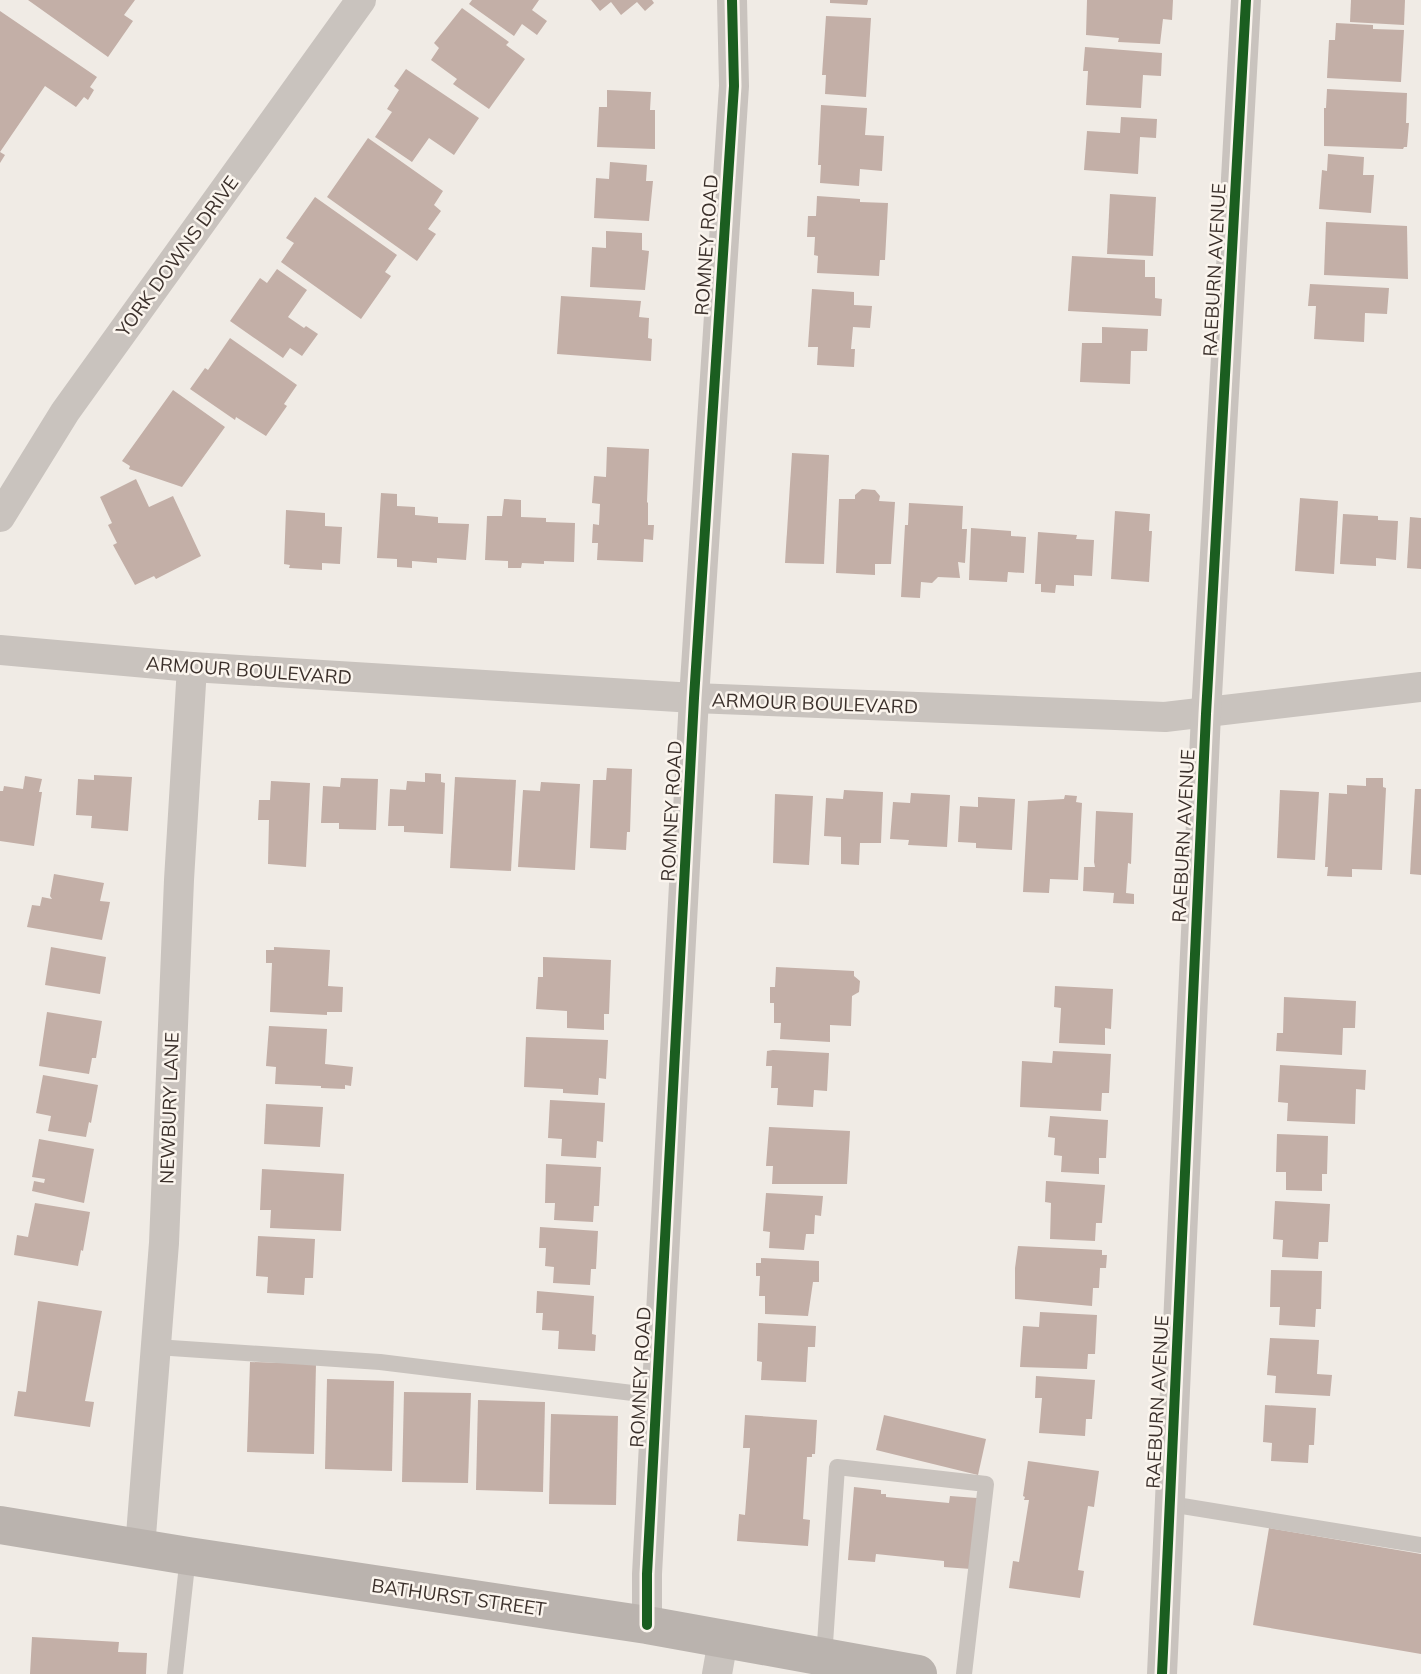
<svg xmlns="http://www.w3.org/2000/svg" width="1421" height="1674" viewBox="0 0 1421 1674" font-family="Mulish,sans-serif">
<rect width="100%" height="100%" fill="#f0ebe5"/>
<g fill="#c3afa7">
<polygon points="28,0 135,0 124,15 133,21 108,57"/>
<polygon points="472,0 539,0 532,10 547,21 537,35 522,24 514,36 469,4"/>
<polygon points="591,0 652,0 654,3 645,11 637,2 621,15 611,2 600,11"/>
<polygon points="830,0 868,0 867,5 830,3"/>
<polygon points="1087,0 1173,0 1172,20 1163,19 1160,44 1118,42 1119,38 1086,35"/>
<polygon points="1351,0 1405,0 1404,25 1350,22"/>
<polygon points="462,8 509,42 506,45 525,59 489,109 453,84 457,79 431,60 439,48 434,43"/>
<polygon points="0,11 97,77 90,87 94,90 88,100 84,97 76,107 45,86 0,152 5,155 0,163"/>
<polygon points="826,16 871,18 866,97 825,94 826,75 822,75"/>
<polygon points="1336,23 1373,25 1373,29 1404,30 1401,82 1327,78 1329,40 1335,40"/>
<polygon points="1085,47 1162,53 1161,76 1143,75 1141,108 1086,105 1088,71 1083,71"/>
<polygon points="406,69 479,118 454,155 429,138 412,162 375,137 392,112 387,109 399,90 394,86"/>
<polygon points="1327,89 1407,93 1406,123 1409,123 1407,147 1404,147 1403,149 1324,146 1324,108 1326,108"/>
<polygon points="607,90 651,92 650,110 655,110 655,149 597,147 599,107 607,107"/>
<polygon points="821,105 867,108 865,135 884,136 882,171 860,169 859,186 820,183 821,165 818,165"/>
<polygon points="1121,117 1157,119 1156,138 1140,137 1138,174 1084,170 1087,131 1120,133"/>
<polygon points="368,138 443,191 434,205 441,211 428,229 436,234 417,261 327,197"/>
<polygon points="1328,154 1364,157 1363,175 1374,175 1371,213 1319,209 1322,170 1327,171"/>
<polygon points="610,162 647,165 646,181 653,181 649,221 594,218 596,178 609,179"/>
<polygon points="1110,194 1156,197 1153,256 1107,254"/>
<polygon points="817,196 860,199 860,202 888,203 885,260 880,260 879,276 817,273 818,256 814,255 815,237 807,237 808,216 816,216"/>
<polygon points="315,197 397,255 385,272 391,276 361,319 281,262 294,243 286,238"/>
<polygon points="1326,222 1407,226 1408,279 1324,275"/>
<polygon points="606,231 642,233 642,250 649,251 645,290 590,287 592,247 606,248"/>
<polygon points="1072,256 1145,260 1145,277 1155,277 1155,298 1162,299 1161,316 1068,311"/>
<polygon points="277,269 307,290 288,317 304,328 306,326 318,334 302,356 290,348 283,358 230,321 260,278 267,283"/>
<polygon points="1310,284 1389,288 1387,314 1365,313 1364,342 1314,339 1316,306 1308,306"/>
<polygon points="812,289 854,292 854,305 872,306 870,328 853,327 851,349 855,349 854,367 817,365 818,347 808,347"/>
<polygon points="561,296 641,301 639,317 649,318 648,338 652,339 651,361 557,354"/>
<polygon points="1102,327 1148,329 1147,351 1131,351 1130,384 1080,382 1082,343 1102,343"/>
<polygon points="230,338 297,385 284,404 287,406 266,436 236,417 235,420 190,389 205,368 208,370"/>
<polygon points="173,390 225,427 182,487 129,469 130,466 122,461"/>
<polygon points="607,447 649,449 647,502 648,503 648,525 654,525 653,540 644,539 643,562 597,560 598,543 592,543 593,524 599,525 600,504 592,503 594,476 606,477"/>
<polygon points="792,453 829,455 824,564 785,563"/>
<polygon points="136,479 149,507 173,496 201,556 156,579 154,576 135,585 113,545 117,543 108,525 112,523 100,497"/>
<polygon points="862,489 875,490 880,496 879,501 895,502 891,564 875,564 875,575 836,573 839,499 855,499 855,495"/>
<polygon points="381,493 397,494 397,506 415,507 415,515 438,517 438,523 469,524 466,560 437,558 437,563 412,561 412,568 397,567 397,559 377,558"/>
<polygon points="1300,498 1338,501 1334,574 1295,571"/>
<polygon points="504,499 521,500 521,517 546,518 546,522 575,523 574,562 544,561 544,564 522,563 521,568 508,568 508,561 485,560 487,516 502,516"/>
<polygon points="909,503 963,506 962,529 967,529 965,563 958,562 960,578 938,577 932,583 921,582 920,598 901,597 905,525 908,525"/>
<polygon points="286,510 325,513 325,526 342,527 340,564 322,563 322,570 289,568 290,565 284,564"/>
<polygon points="1115,511 1150,514 1149,531 1152,531 1149,582 1111,579"/>
<polygon points="1343,514 1378,516 1378,520 1398,521 1396,560 1376,558 1376,566 1340,564"/>
<polygon points="1410,517 1421,518 1421,569 1407,568"/>
<polygon points="971,528 1011,531 1011,536 1026,537 1024,573 1008,572 1007,582 969,580"/>
<polygon points="1038,532 1077,535 1076,539 1094,540 1092,576 1074,575 1074,586 1056,585 1055,593 1041,592 1041,584 1035,584"/>
<polygon points="607,768 632,769 630,832 627,832 626,850 590,848 593,780 606,780"/>
<polygon points="425,773 441,774 441,782 445,783 443,834 404,832 404,826 388,826 390,789 406,790 407,781 425,782"/>
<polygon points="94,775 132,777 128,831 91,828 92,816 76,815 78,779 94,780"/>
<polygon points="25,776 42,779 39,792 42,792 34,846 0,841 0,791 3,791 4,786 23,789"/>
<polygon points="455,777 516,780 511,871 450,868"/>
<polygon points="341,778 378,779 376,830 339,829 339,823 321,823 323,786 340,787"/>
<polygon points="1366,778 1383,778 1383,787 1386,788 1382,870 1352,869 1352,877 1327,876 1328,867 1325,867 1329,793 1347,794 1347,785 1366,786"/>
<polygon points="271,781 310,783 306,867 268,864 269,820 258,820 259,800 270,800"/>
<polygon points="541,782 580,784 575,870 518,867 523,790 540,791"/>
<polygon points="1415,789 1421,789 1421,875 1410,874"/>
<polygon points="844,790 883,792 881,843 860,843 859,865 841,864 841,837 824,836 826,798 843,799"/>
<polygon points="1280,790 1319,792 1315,860 1277,858"/>
<polygon points="911,793 950,795 947,847 908,845 909,840 890,839 893,802 910,803"/>
<polygon points="775,794 813,796 809,865 773,863"/>
<polygon points="1065,795 1077,796 1076,802 1082,803 1078,880 1050,879 1049,893 1023,892 1028,801 1064,799"/>
<polygon points="978,797 1015,799 1012,850 976,848 976,843 958,842 960,806 978,807"/>
<polygon points="1096,811 1133,813 1131,864 1128,863 1126,893 1134,894 1134,904 1113,903 1114,893 1083,891 1084,867 1095,867 1094,862"/>
<polygon points="54,874 104,883 100,901 110,902 102,940 27,927 32,905 40,906 42,897 52,899 50,896"/>
<polygon points="51,947 106,957 100,994 45,985"/>
<polygon points="274,947 330,950 328,986 343,987 342,1012 327,1012 327,1015 270,1012 272,963 266,963 266,950 274,950"/>
<polygon points="543,957 611,960 609,1014 604,1014 604,1030 567,1028 567,1011 536,1009 538,977 543,977"/>
<polygon points="776,967 854,971 854,976 860,981 859,992 852,996 851,1026 830,1025 830,1042 780,1039 781,1023 774,1023 774,1003 770,1003 770,987 775,987"/>
<polygon points="1055,986 1113,989 1111,1029 1105,1028 1105,1045 1059,1043 1061,1008 1054,1007"/>
<polygon points="1284,997 1356,1001 1355,1028 1343,1028 1342,1055 1276,1051 1277,1033 1283,1033"/>
<polygon points="47,1012 102,1021 96,1058 92,1058 89,1074 39,1066"/>
<polygon points="269,1026 327,1029 325,1064 353,1067 351,1086 345,1085 345,1089 321,1088 321,1086 275,1084 276,1067 266,1066"/>
<polygon points="526,1037 608,1040 606,1079 599,1078 598,1095 563,1093 563,1089 524,1087"/>
<polygon points="773,1050 829,1053 827,1091 814,1090 813,1107 777,1105 778,1088 771,1088 772,1066 766,1066 767,1051"/>
<polygon points="1053,1051 1111,1054 1109,1093 1102,1093 1101,1111 1020,1107 1022,1061 1052,1063"/>
<polygon points="1280,1065 1366,1070 1365,1090 1356,1089 1355,1124 1287,1121 1288,1103 1278,1102"/>
<polygon points="43,1075 98,1085 91,1123 89,1122 86,1137 48,1131 51,1116 36,1113"/>
<polygon points="550,1100 605,1103 603,1142 597,1141 596,1158 561,1156 562,1139 548,1138"/>
<polygon points="266,1104 323,1107 320,1147 264,1144"/>
<polygon points="1050,1116 1108,1120 1106,1158 1099,1158 1099,1174 1061,1172 1062,1156 1054,1155 1055,1138 1048,1137"/>
<polygon points="769,1127 850,1131 847,1184 772,1184 773,1166 766,1166"/>
<polygon points="1277,1134 1328,1136 1327,1174 1322,1174 1322,1191 1286,1190 1286,1172 1276,1172"/>
<polygon points="39,1139 94,1149 84,1203 32,1191 34,1181 44,1183 45,1179 32,1177"/>
<polygon points="546,1164 601,1167 599,1206 594,1206 593,1222 554,1220 555,1203 545,1203"/>
<polygon points="262,1169 344,1174 341,1231 270,1228 271,1210 260,1210"/>
<polygon points="1046,1181 1105,1185 1102,1223 1096,1223 1095,1241 1050,1239 1051,1203 1045,1202"/>
<polygon points="766,1193 823,1196 821,1216 815,1215 814,1234 806,1234 804,1250 769,1248 770,1232 763,1231"/>
<polygon points="1275,1201 1330,1204 1328,1242 1319,1242 1318,1259 1282,1257 1283,1240 1273,1239"/>
<polygon points="35,1203 90,1212 83,1251 81,1250 78,1266 14,1255 17,1235 28,1237"/>
<polygon points="540,1227 598,1231 596,1269 591,1269 590,1285 553,1283 554,1267 545,1266 546,1248 539,1248"/>
<polygon points="258,1236 315,1239 313,1278 305,1278 304,1295 267,1293 268,1277 256,1276"/>
<polygon points="1018,1246 1102,1250 1102,1255 1107,1255 1106,1268 1100,1268 1099,1288 1093,1288 1092,1306 1015,1299 1015,1268"/>
<polygon points="761,1258 819,1261 819,1282 813,1282 808,1316 765,1314 765,1296 759,1296 760,1276 756,1276 756,1263 761,1263"/>
<polygon points="1271,1270 1322,1271 1321,1309 1316,1309 1315,1327 1279,1325 1280,1307 1270,1307"/>
<polygon points="537,1291 594,1296 592,1334 596,1335 595,1351 558,1349 559,1331 542,1330 543,1313 536,1313"/>
<polygon points="38,1301 102,1311 85,1401 94,1402 90,1427 14,1416 18,1391 26,1392"/>
<polygon points="1040,1312 1097,1315 1095,1354 1088,1354 1087,1369 1020,1367 1023,1326 1039,1327"/>
<polygon points="758,1323 816,1326 815,1347 808,1347 806,1382 761,1380 762,1362 757,1361"/>
<polygon points="1270,1338 1319,1340 1317,1374 1332,1375 1330,1396 1275,1393 1276,1376 1267,1375"/>
<polygon points="250,1362 316,1364 314,1454 247,1452"/>
<polygon points="1036,1376 1095,1380 1092,1419 1086,1419 1085,1436 1039,1433 1042,1398 1035,1398"/>
<polygon points="327,1379 394,1381 392,1471 325,1469"/>
<polygon points="404,1392 471,1393 468,1483 402,1482"/>
<polygon points="478,1400 545,1402 543,1492 476,1490"/>
<polygon points="1265,1405 1316,1408 1314,1445 1309,1445 1308,1463 1271,1461 1272,1443 1263,1442"/>
<polygon points="551,1414 618,1416 616,1505 549,1504"/>
<polygon points="745,1415 817,1420 815,1454 812,1454 812,1457 807,1457 803,1519 810,1520 808,1546 737,1541 739,1514 745,1515 750,1448 743,1448"/>
<polygon points="884,1415 986,1439 978,1475 876,1450"/>
<polygon points="1028,1461 1099,1471 1094,1507 1088,1506 1078,1570 1084,1571 1080,1598 1009,1588 1013,1561 1019,1562 1029,1500 1024,1500 1025,1497 1023,1496"/>
<polygon points="854,1487 881,1490 881,1494 886,1494 886,1497 949,1503 950,1496 977,1498 971,1569 944,1567 944,1561 876,1554 875,1562 848,1560"/>
<polygon points="1269,1528 1421,1554 1421,1654 1253,1625"/>
<polygon points="32,1637 119,1642 118,1652 147,1653 146,1674 30,1674"/>
</g>
<g fill="none" stroke-linecap="round" stroke-linejoin="round">
<g stroke="#c9c3be" stroke-width="16">
<polyline points="156,1347 380,1362 657,1396"/>
<polyline points="1170,1504 1421,1545"/>
<polyline points="824,1658 837,1467 986,1484 964,1674"/>
<polyline points="175,1674 188,1556"/>
</g>
<g stroke="#c9c3be" stroke-width="30">
<polyline points="0,517 65,412 361,0"/>
<polyline points="0,650 192,667 694,698 1165,717 1421,687"/>
<polyline points="140,1548 164,1243 179,880 192,667"/>
<polyline points="647,1625 647,1574 694,698 734,86 732,0"/>
<polyline points="717,1674 723,1640"/>
<polyline points="1162,1674 1206,714 1246,0"/>
</g>
<polyline stroke="#bab3ae" stroke-width="38" points="0,1525 188,1556 647,1625 918,1674"/>
<g stroke="#fbf5ee" stroke-width="15">
<g id="cycleway">
<polyline points="647,1625 647,1574 694,698 734,86 732,0"/>
<polyline points="1162,1674 1206,714 1246,0"/>
</g>
</g>
<use href="#cycleway" stroke="#1b5e20" stroke-width="10"/>
</g>
<g text-anchor="middle" stroke-width="5" stroke-linejoin="round" paint-order="stroke">
<g font-size="19" fill="#3b302b" stroke="#fbf5ee">
<text transform="translate(706 245) rotate(-86)" y="7">ROMNEY ROAD</text>
<text transform="translate(177 256) rotate(-54)" y="7">YORK DOWNS DRIVE</text>
<text transform="translate(1214 270) rotate(-87)" y="7">RAEBURN AVENUE</text>
<text transform="translate(249 670) rotate(4)" y="7">ARMOUR BOULEVARD</text>
<text transform="translate(815 703) rotate(2)" y="7">ARMOUR BOULEVARD</text>
<text transform="translate(671 811) rotate(-87)" y="7">ROMNEY ROAD</text>
<text transform="translate(1183 836) rotate(-87)" y="7">RAEBURN AVENUE</text>
<text transform="translate(169 1108) rotate(-88)" y="7">NEWBURY LANE</text>
<text transform="translate(640 1377) rotate(-87)" y="7">ROMNEY ROAD</text>
<text transform="translate(1157 1402) rotate(-87)" y="7">RAEBURN AVENUE</text>
<text transform="translate(459 1597) rotate(8)" y="7">BATHURST STREET</text>
</g>
</g>
</svg>
